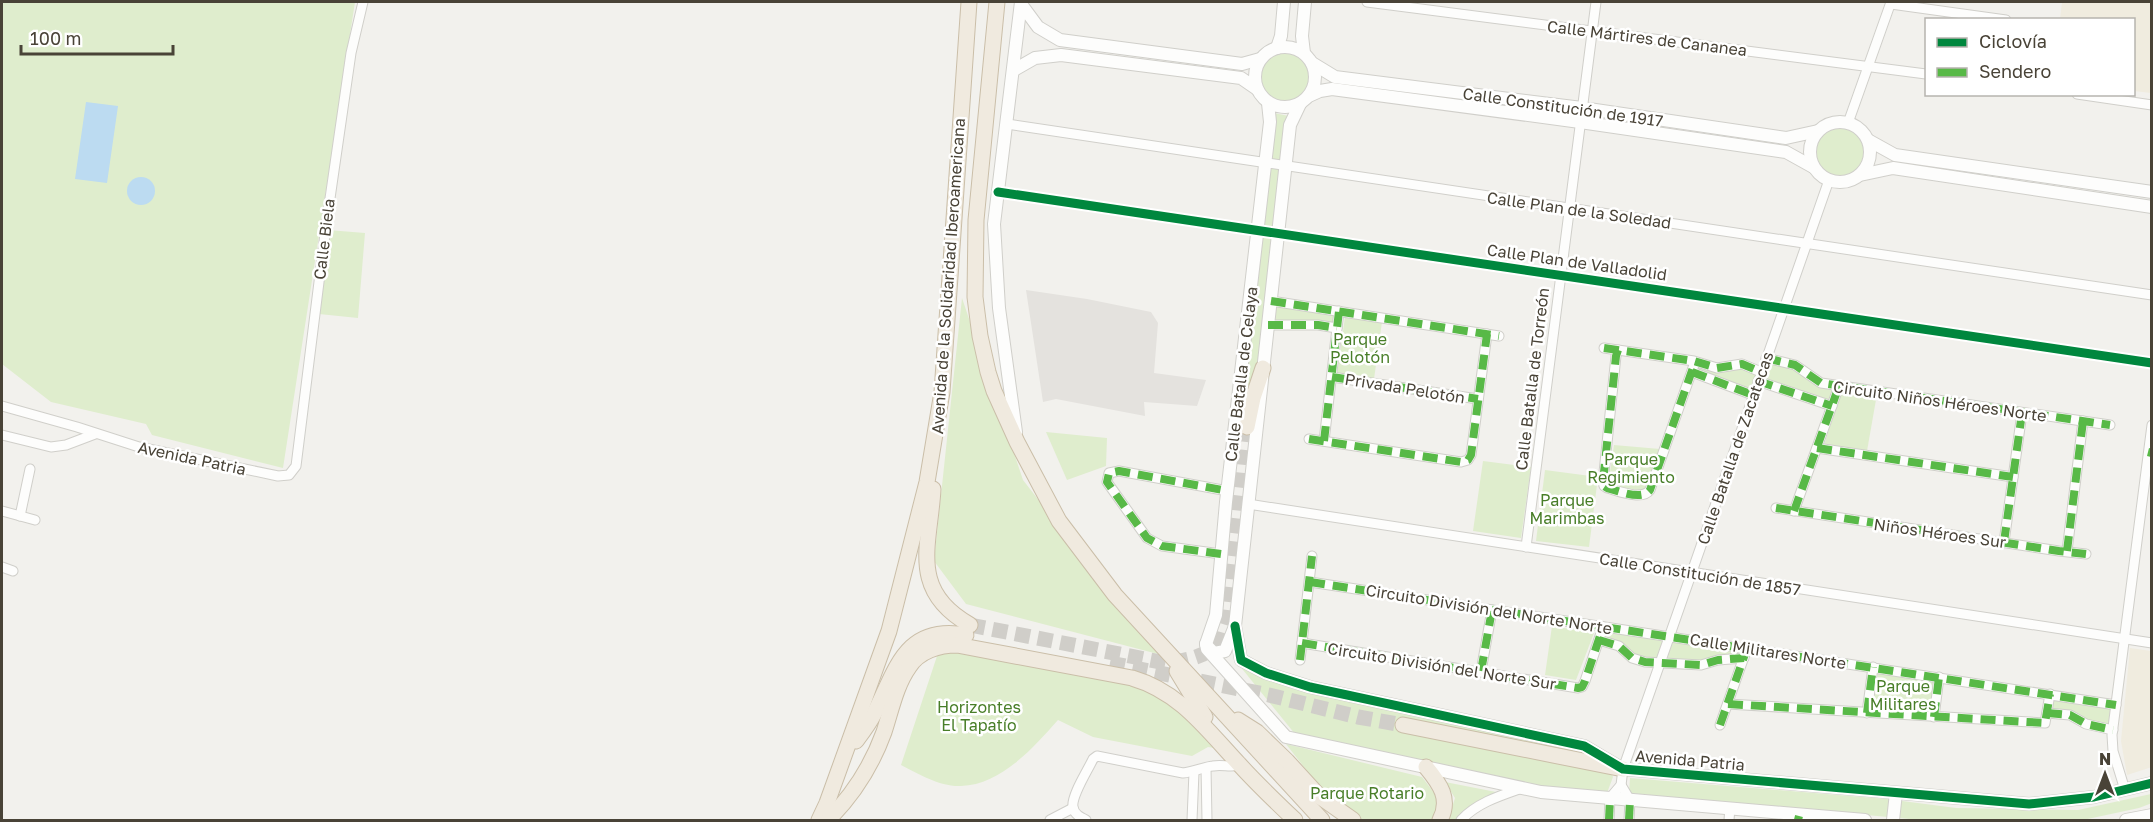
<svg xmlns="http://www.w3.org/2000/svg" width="2153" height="822" viewBox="0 0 2153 822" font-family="'Golos Text',sans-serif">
<rect width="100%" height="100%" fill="#f2f1ed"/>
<g fill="#f0ecdf">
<polygon points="2062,2 2151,2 2151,93 2134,91 2134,20 2060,19"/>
<polygon points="2130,648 2151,651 2152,767 2127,775 2121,741"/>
</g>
<g fill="#dfedcd">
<polygon points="2,2 355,2 283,468 152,435 146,424 51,402 2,364"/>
<circle cx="1285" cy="76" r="26"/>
<polygon points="1269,112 1294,117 1263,368 1239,420"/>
<circle cx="1840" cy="152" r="30"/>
<polygon points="328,230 365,233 358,318 319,314"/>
<polygon points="962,298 1023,480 1158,654 966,604 934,561"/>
<polygon points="1273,301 1339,311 1336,326 1270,323"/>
<polygon points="1345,317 1382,322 1374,379 1337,374"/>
<polygon points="1766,358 1795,365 1821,383 1839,386 1832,406 1759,377 1751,392 1692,372 1695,362 1717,368 1742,364 1761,371"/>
<polygon points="1842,389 1877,394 1867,451 1824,445"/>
<polygon points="1046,432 1107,438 1106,466 1067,480"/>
<polygon points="1614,445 1660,449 1646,491 1608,486"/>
<polygon points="1483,461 1531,467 1521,538 1473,531"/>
<polygon points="1545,470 1598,477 1589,547 1536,541"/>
<polygon points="1552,626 1594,633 1576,680 1545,675"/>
<polygon points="1603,627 1744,648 1744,658 1703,664 1642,661 1602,638"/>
<path d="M939 650 1144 681 1221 749 1208 747 1192 756 1093 737 1058 720C1034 747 1001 785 961 786 940 787 919 774 901 765Z"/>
<polygon points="1239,665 1581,750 1607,764 1613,777 1607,793 1545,787 1295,734"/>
<polygon points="1878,673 1934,681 1930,714 1873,711"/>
<polygon points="2049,696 2116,705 2113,728 2047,713"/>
<polygon points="1286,744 1422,777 1438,798 1436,817 1432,820 1360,820 1325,794"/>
<polygon points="1630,778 1887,799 1956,808 2078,810 2151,794 2152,803 2139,808 2083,820 1920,820 1629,793"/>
<polygon points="1445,782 1496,792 1467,808 1457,820 1448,820 1455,798"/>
</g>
<polygon fill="#e4e2de" points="1026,290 1087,299 1151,312 1158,323 1154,373 1206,380 1197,406 1144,402 1145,416 1056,399 1043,402"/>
<g fill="#bcdbf1">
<polygon points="86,102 118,106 107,183 75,179"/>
<circle cx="141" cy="191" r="14"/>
</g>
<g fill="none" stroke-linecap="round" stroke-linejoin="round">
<g stroke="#d0cec9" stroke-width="15" stroke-dasharray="15 8" stroke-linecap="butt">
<path d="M970 625 1166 663C1183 661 1209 657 1219 641 1222 636 1223 628 1225 623L1247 427"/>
<polyline points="1110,663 1269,695 1358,717 1403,725"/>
</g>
<g stroke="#d0cfca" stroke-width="11">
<g id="minor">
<polyline points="1367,2 1926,74"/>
<polyline points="1891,4 2006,20"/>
<polyline points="2077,94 2152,105"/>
<polyline points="1848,123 1891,2"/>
<polyline points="1007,124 2152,295"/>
<polyline points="998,192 2152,363"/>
<polyline points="1271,301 1499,336"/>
<polyline points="1268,325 1318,325 1337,328"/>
<polyline points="1604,348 1694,361 1717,368 1742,364 1761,372"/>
<path d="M1618 350 1616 356 1603 482 1604 486 1607 488C1619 491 1642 501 1650 490L1695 362"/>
<polyline points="1766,358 1795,365 1821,383 2110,425"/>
<polyline points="1692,372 1753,395"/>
<polyline points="1332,377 1478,399"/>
<polyline points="1758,381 1832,406"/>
<polyline points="2,406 77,427 139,447 278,476 289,475 296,466 326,226 351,53 363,2"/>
<polyline points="2,435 51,447 66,445 95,434"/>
<polyline points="1309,439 1461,462 1468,460 1471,455 1487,334"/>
<polyline points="1324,441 1339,311"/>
<polyline points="1817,448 2013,477"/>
<polyline points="1248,504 2152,643"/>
<polyline points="1776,508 2059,551 2086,554"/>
<polyline points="2,511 35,520"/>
<polyline points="1794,511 1839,386"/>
<polyline points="20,516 30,469"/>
<polyline points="2004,542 2022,413"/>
<polyline points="1526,547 1596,2"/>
<polyline points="2067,551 2083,421"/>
<polyline points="1221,554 1162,546 1147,538 1107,482 1109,473 1119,471 1228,491"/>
<polyline points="2,567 13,571"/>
<polyline points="1310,582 2116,705"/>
<polyline points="1599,640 1619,646 1632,658 1645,662 1701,665 1718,660 1744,658"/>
<polyline points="1302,643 1578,688 1582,687 1585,681 1603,627"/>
<polyline points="1300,660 1312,556"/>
<polyline points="1481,671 1492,610"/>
<polyline points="1728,704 2045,723 2050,694"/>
<polyline points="1867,713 1873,667"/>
<polyline points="2047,713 2070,715 2086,724 2113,730"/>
<polyline points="1934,717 1939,677"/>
<polyline points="1720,725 1745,654"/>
<polyline points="1206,768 1207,820"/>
<polyline points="1621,785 1630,800 1629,820"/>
<polyline points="2125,790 2113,751 2112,735 2152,425"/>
<polyline points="1050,820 1073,808"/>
<path d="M1086 820C1080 817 1074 814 1073 807 1071 796 1088 770 1093 759L1097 756 1183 773C1194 772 1203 767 1213 766 1223 764 1230 768 1239 765"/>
<polyline points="1192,820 1194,772"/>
<path d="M1461 820C1477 803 1499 796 1522 788"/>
<polyline points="1609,820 1610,798 1621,785 1623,769 1829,180"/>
<polyline points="1729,820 1730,808"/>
</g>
</g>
<g stroke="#d0cfca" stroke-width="14">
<g id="tertiary">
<polyline points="1021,4 1038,27 1060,40 1242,64 1260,59"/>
<circle cx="1285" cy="77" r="30"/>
<polyline points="1277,48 1281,36 1284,2"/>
<polyline points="1304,53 1302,36 1305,2"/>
<polyline points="1312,63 1335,77 1582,108 1786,138 1818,131"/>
<polyline points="1014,70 1035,58 1061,55 1241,78 1257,89"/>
<polyline points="1309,96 1320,91 1332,89 1580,122 1786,152 1813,167"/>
<circle cx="1840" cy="152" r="30"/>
<polyline points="1868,140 1895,155 2152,192"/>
<polyline points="1860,175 1893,168 2152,207"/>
<polyline points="1016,432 999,308 994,224 1021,2"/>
<polyline points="1235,626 1241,660 1266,673 1310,687 1584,746 1623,769 2029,804 2094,797 2152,783"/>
<polyline points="1206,644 1207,649 1286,737 1541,792 1865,820"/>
<polyline points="1206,644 1216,615 1226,502 1270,122 1268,103"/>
<polyline points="1208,647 1214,653 1225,651 1235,626 1290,125 1300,104"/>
<polyline points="1893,820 1896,793"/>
<polyline points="2126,820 2152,815"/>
</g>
</g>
<g stroke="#cabea8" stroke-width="17">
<g id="trunk">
<polyline points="997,2 976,220 975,297 980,336 988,372 994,391 1017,442 1059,521 1115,595 1322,820"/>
<polyline points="1247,427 1253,398 1263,368"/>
<path d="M933 489C930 545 908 590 970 625"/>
<polyline points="1177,671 1205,717"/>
<polyline points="1238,720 1257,732 1287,761 1319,796 1353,820"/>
<polyline points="1403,725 1623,769"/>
<path d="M856 741C862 733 869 724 874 714 896 671 904 624 966 635"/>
<path d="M1426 767C1440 784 1451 799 1440 820"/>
<polyline points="819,820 827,803 889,631 927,482 942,392 969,2"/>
<path d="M828 820C852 796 872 765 884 732 891 711 896 685 909 667 919 651 939 645 957 645L1132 678C1180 692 1206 729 1239 764 1257 784 1276 802 1295 820"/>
</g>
</g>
<use href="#minor" stroke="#fdfdfc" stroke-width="9"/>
<use href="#tertiary" stroke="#fdfdfc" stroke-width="12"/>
<use href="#trunk" stroke="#f0eadf" stroke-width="15"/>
<g stroke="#58b947" stroke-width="8" stroke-dasharray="15 8" stroke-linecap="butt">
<polyline points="1271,301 1499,336"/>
<polyline points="1268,325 1318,325 1337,328"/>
<polyline points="1604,348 1694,361 1717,368 1742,364 1761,372"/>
<path d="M1618 350 1616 356 1603 482 1604 486 1607 488C1619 491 1642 501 1650 490L1695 362"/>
<polyline points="1766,358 1795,365 1821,383 2110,425"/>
<polyline points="1692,372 1753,395"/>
<polyline points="1332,377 1478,399"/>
<polyline points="1758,381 1832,406"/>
<polyline points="2151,428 2152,428"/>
<polyline points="1309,439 1461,462 1468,460 1471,455 1487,334"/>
<polyline points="1324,441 1339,311"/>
<polyline points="1817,448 2013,477"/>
<polyline points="2148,452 2152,453"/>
<polyline points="1776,508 2059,551 2086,554"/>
<polyline points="1794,511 1839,386"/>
<polyline points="2004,542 2022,413"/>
<polyline points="2067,551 2083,421"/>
<polyline points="1221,554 1162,546 1147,538 1107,482 1109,473 1119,471 1228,491"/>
<polyline points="1310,582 2116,705"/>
<polyline points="1599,640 1619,646 1632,658 1645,662 1701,665 1718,660 1744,658"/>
<polyline points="1302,643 1578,688 1582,687 1585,681 1603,627"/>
<polyline points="1300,660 1312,556"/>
<polyline points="1481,671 1492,610"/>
<polyline points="1728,704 2045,723 2050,694"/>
<polyline points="1867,713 1873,667"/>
<polyline points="2047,713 2070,715 2086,724 2113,730"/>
<polyline points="1934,717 1939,677"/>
<polyline points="1720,725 1745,654"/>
<polyline points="1609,820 1610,798"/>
<polyline points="1629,820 1630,800"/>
<polyline points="1798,820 1799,816"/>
</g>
<g stroke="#fff" stroke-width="13">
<g id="cycleway">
<polyline points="998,192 2152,363"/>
<polyline points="1235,626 1241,660 1266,673 1310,687 1584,746 1623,769 2029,804 2094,797 2152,783"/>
</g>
</g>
<use href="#cycleway" stroke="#00873e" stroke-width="9"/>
</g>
<g text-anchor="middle" stroke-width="5" stroke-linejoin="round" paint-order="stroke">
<g font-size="16" fill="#494337" stroke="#fff">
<text transform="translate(1647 38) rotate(7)" y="6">Calle Mártires de Cananea</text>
<text transform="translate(1563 107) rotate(8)" y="6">Calle Constitución de 1917</text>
<text transform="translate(1579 210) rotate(8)" y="6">Calle Plan de la Soledad</text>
<text transform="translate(324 239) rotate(-83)" y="6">Calle Biela</text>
<text transform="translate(1577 262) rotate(8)" y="6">Calle Plan de Valladolid</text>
<text transform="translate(948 276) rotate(-86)" y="6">Avenida de la Solidaridad Iberoamericana</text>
<text transform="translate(1241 374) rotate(-83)" y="6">Calle Batalla de Celaya</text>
<text transform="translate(1532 379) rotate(-83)" y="6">Calle Batalla de Torreón</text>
<text transform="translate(1405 388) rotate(9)" y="6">Privada Pelotón</text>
<text transform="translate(1940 401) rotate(8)" y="6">Circuito Niños Héroes Norte</text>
<text transform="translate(1735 448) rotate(-71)" y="6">Calle Batalla de Zacatecas</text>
<text transform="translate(192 458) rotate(12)" y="6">Avenida Patria</text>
<text transform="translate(1940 533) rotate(8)" y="6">Niños Héroes Sur</text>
<text transform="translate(1700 574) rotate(9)" y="6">Calle Constitución de 1857</text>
<text transform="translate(1489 609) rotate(9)" y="6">Circuito División del Norte Norte</text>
<text transform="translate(1768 651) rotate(9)" y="6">Calle Militares Norte</text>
<text transform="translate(1442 666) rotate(9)" y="6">Circuito División del Norte Sur</text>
<text transform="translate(1690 760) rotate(5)" y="6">Avenida Patria</text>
</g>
<g font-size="16" fill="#487e28" stroke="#fff">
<text x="1360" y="345">Parque<tspan x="1360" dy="18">Pelotón</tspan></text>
<text x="1631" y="465">Parque<tspan x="1631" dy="18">Regimiento</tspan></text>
<text x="1567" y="506">Parque<tspan x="1567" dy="18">Marimbas</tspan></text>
<text x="1903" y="692">Parque<tspan x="1903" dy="18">Militares</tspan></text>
<text x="979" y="713">Horizontes<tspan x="979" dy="18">El Tapatío</tspan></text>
<text x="1367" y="799">Parque Rotario</text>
</g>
</g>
<rect width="2153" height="822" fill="none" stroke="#494337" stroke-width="6"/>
<rect x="1925" y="18" width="210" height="78" fill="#ffffff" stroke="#b6b4af" stroke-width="1.5"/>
<rect x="1937" y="38" width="30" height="9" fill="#00873e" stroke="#b6b4af" stroke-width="1.5"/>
<text x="1979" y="48" font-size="18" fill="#494337">Ciclovía</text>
<rect x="1937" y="68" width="30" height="9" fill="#58b947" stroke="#b6b4af" stroke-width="1.5"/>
<text x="1979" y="78" font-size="18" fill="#494337">Sendero</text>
<g transform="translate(2105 774)" stroke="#ffffff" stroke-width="4.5" paint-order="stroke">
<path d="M0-4.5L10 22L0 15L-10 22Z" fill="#494337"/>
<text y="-9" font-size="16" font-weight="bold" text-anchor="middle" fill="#494337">N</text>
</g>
<path d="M21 45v9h152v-9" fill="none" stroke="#494337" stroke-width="3"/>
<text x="30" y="45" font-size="18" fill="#494337" stroke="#ffffff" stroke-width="4.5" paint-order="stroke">100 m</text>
</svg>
